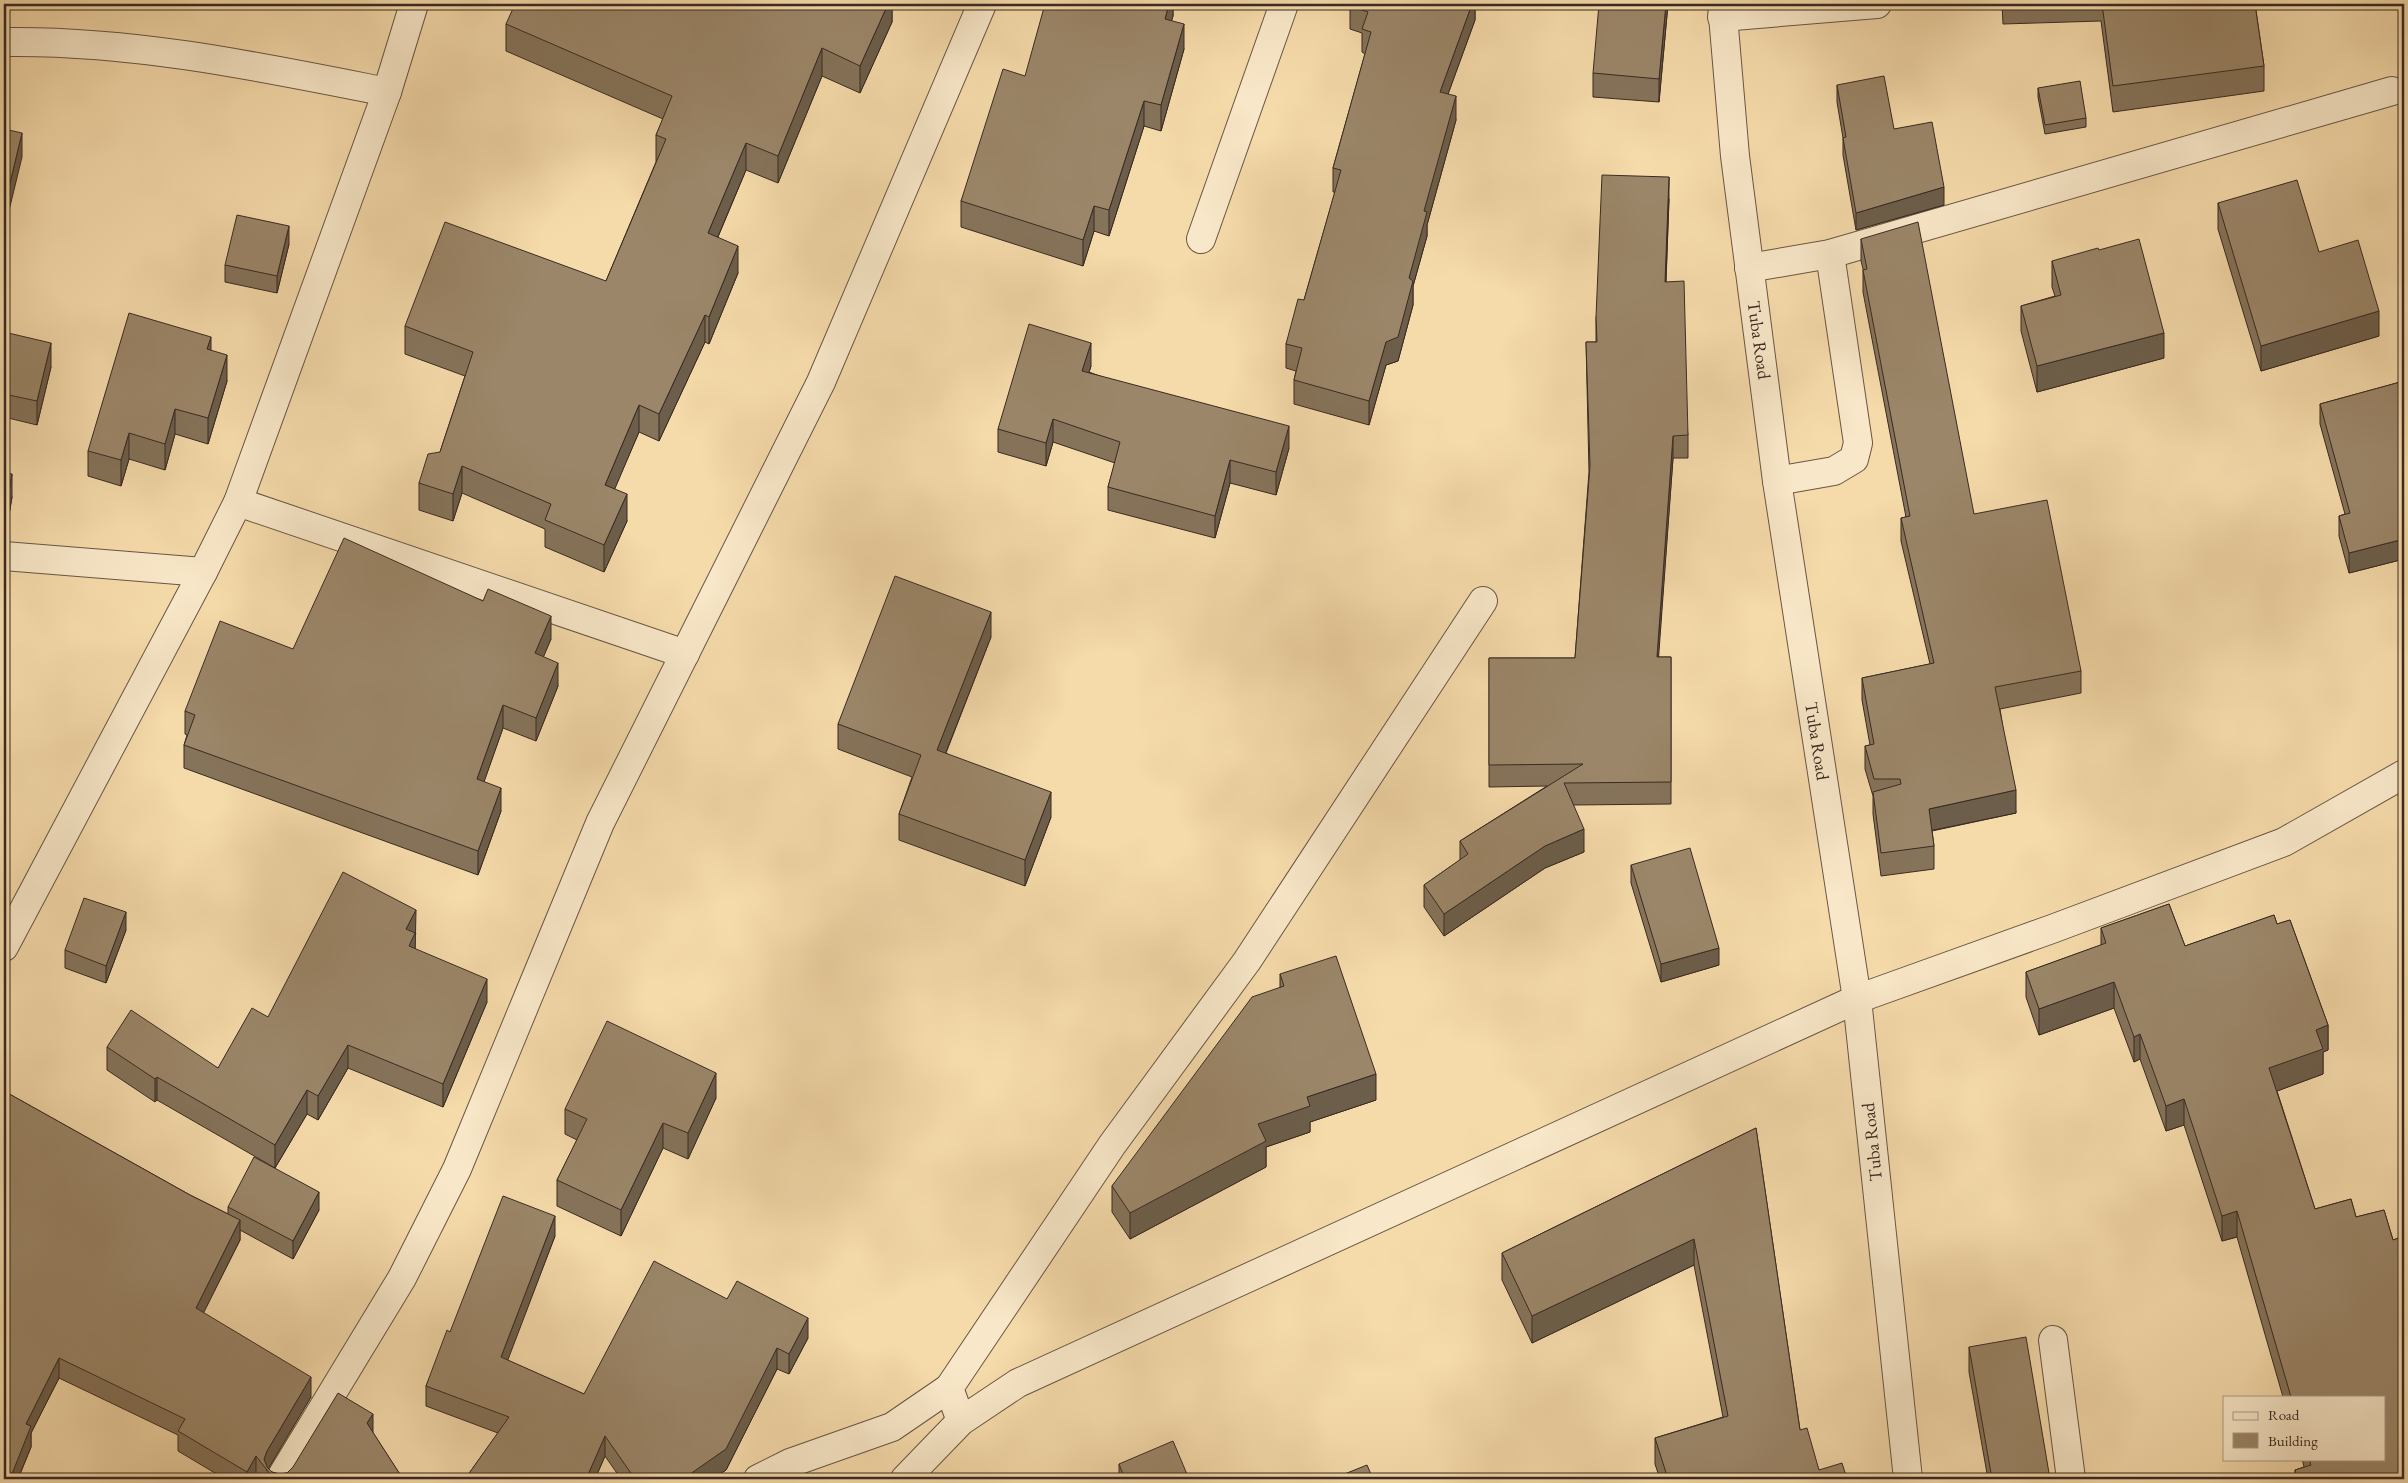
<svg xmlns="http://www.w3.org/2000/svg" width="2408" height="1483" viewBox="0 0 2408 1483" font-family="'EB Garamond',serif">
<rect width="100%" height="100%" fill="#f5daaa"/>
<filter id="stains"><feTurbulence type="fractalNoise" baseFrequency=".004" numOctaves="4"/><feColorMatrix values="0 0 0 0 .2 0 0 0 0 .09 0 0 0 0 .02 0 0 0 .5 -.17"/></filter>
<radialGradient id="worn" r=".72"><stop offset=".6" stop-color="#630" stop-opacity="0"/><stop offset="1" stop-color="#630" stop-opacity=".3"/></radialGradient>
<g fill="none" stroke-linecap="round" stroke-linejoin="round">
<g stroke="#685645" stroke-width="30">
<g id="minor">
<polyline points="1722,4 1735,156 1777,481 1857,999 1908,1479"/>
<polyline points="1722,17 1877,4"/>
<path d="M4 42C133 40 261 67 387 92"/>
<polyline points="1201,239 1284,4"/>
<polyline points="1749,268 1830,254 2392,91"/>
<polyline points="1777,481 1834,471 1854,459 1858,443 1830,254"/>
<polyline points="238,502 685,654"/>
<polyline points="4,556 203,572"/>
<polyline points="4,947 203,572 238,502 387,92 414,4"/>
<polyline points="2053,1340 2071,1479"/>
<polyline points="961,1421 949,1388 1112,1145 1247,961 1483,601"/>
<polyline points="280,1479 402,1278 457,1169 600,823 821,382 982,4"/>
<polyline points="758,1479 790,1463 892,1427 949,1388"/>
<polyline points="905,1479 961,1421 1018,1383 1857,999 2052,929 2284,842 2404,774"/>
</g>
</g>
<use href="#minor" stroke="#f8e7c8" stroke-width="28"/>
</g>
<g fill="#85735a" stroke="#392a23">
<polygon points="892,4 892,22 860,93 822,76 778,183 746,170 718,237 738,273 709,344 705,342 659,441 639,432 614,489 627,521 604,572 545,547 545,529 462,493 453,521 419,510 419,483 440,452 465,376 405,354 405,326 606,281 656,162 656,135 663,119 506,51 506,24"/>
<polygon points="1173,4 1173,16 1171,21 1184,49 1161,131 1144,126 1109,236 1094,231 1083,266 961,227 961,201 1025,76"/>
<polygon points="1475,4 1475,20 1448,94 1456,120 1427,225 1427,236 1413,286 1413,305 1398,361 1386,365 1369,425 1294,404 1294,380 1296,371 1286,368 1286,344 1304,300 1335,192 1333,192 1333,168 1365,54 1362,52 1362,33 1350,29 1350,6"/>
<polygon points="1668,4 1659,102 1593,97 1593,73"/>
<polygon points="2002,4 2255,4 2264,66 2264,91 2113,112 2101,21 2003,24"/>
<polygon points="1837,85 1894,129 1944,205 1856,230 1843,155 1843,138 1837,102"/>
<polygon points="2038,88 2086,118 2086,127 2045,134 2038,97"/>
<polygon points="1669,199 1666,282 1688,435 1688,458 1673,458 1658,657 1671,657 1671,804 1573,805 1584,852 1545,868 1444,936 1424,907 1424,885 1460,860 1460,841 1547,786 1489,787 1489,658 1575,658 1589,472 1586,342 1596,342 1596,317"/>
<polygon points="2218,203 2319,252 2379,336 2261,371 2218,229"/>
<polygon points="1861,239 1974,514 2081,671 2081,693 2000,709 2016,813 1932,831 1934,846 1934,869 1881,876 1873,814 1873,796 1865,769 1865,746 1870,745 1862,700 1862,678 1930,664 1901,541 1901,518 1906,517 1863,292 1863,269 1861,261"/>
<polygon points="289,244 277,293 225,282 225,265"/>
<polygon points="2052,261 2164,358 2037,392 2021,331 2021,306 2055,296 2052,287"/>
<polygon points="4,332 51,367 37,425 4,417"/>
<polygon points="211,350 227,381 208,444 175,434 165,470 129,459 121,486 88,476 88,451"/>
<polygon points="1091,366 1089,372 1289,448 1276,495 1230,483 1215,538 1108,510 1108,487 1115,463 1053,442 1046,466 998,452 998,429"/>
<polygon points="2404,381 2404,559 2349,573 2339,536 2339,516 2345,514 2320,424 2320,404"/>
<polygon points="4,472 12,497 5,538 4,538"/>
<polygon points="991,637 946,753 1051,817 1025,886 899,840 899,814 912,777 838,749 838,724"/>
<polygon points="551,639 543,657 558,686 536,741 503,728 484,781 501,811 478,875 184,768 184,745 187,735 185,734 185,711 293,649"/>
<polygon points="1631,865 1719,965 1661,982 1631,883"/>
<polygon points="2169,904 2185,946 2274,915 2277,924 2290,920 2328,1025 2328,1050 2323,1052 2323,1074 2277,1091 2315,1209 2351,1199 2356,1217 2384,1210 2393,1240 2404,1236 2404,1479 2295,1479 2295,1470 2304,1467 2302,1459 2384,1459 2384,1397 2283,1397 2237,1237 2222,1241 2184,1125 2166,1131 2140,1059 2134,1062 2114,1008 2039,1035 2026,997 2026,972 2101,945 2101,928"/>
<polygon points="126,930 106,983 65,968 65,950"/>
<polygon points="416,933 415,935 415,949 487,1002 443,1107 348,1068 318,1120 307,1114 275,1168 157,1100 155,1102 107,1070 107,1047 218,1068 268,1017"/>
<polygon points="2404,949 2404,978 2400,968 2400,951"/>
<polygon points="1280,974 1376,1100 1310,1122 1310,1132 1266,1147 1266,1167 1130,1239 1112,1212 1112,1186 1280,988"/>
<polygon points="4,1091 190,1195 228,1214 228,1207 319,1210 293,1259 240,1230 240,1240 203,1313 311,1397 268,1468 272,1472 279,1474 287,1473 373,1433 403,1479 258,1479 256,1476 254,1479 225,1479 178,1451 178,1435 59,1378 31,1433 31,1447 18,1479 4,1479"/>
<polygon points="716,1098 688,1159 663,1148 621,1236 557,1206 557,1180 577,1140 565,1134 565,1109"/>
<polygon points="1756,1128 1800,1430 1819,1470 1847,1479 1660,1479 1655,1464 1655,1438 1723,1417 1694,1265 1532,1343 1502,1280 1502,1253"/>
<polygon points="555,1236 507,1360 584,1394 727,1299 808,1338 789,1374 777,1369 726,1470 712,1479 621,1479 605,1456 595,1479 465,1479 498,1433 426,1406 426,1386 450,1332"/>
<polygon points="1969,1347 2050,1479 1988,1479 1969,1372"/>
<polygon points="1119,1464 1189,1479 1119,1479"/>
</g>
<g fill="#6c5e4a" stroke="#392a23">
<polygon points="888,4 892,4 892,22 860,93 860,66"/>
<polygon points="1169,4 1173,4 1173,16 1165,45 1165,19"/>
<polygon points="1472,4 1475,4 1475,20 1440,116 1440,92"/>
<polygon points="1666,4 1668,4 1659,102 1659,79"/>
<polygon points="1184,24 1184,49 1161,131 1161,105"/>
<polygon points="822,48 822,76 778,183 778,156"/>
<polygon points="1456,96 1456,120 1427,225 1427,236 1413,286 1413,305 1398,361 1386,365 1369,425 1369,401"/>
<polygon points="1144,101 1144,126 1109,236 1109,210"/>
<polygon points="22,133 22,157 4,231 4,208"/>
<polygon points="746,143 746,170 708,260 708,233"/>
<polygon points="1669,177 1669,199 1665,304 1665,282"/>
<polygon points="1944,187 1944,205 1856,230 1856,213"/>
<polygon points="1094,206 1094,231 1083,266 1083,240"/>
<polygon points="289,226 289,244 277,293 277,276"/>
<polygon points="738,246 738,273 709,344 709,317"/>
<polygon points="2379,311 2379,336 2261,371 2261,346"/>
<polygon points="705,315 705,342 659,441 659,414"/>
<polygon points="2164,333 2164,358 2037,392 2037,366"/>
<polygon points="211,337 211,362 207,349"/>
<polygon points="51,343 51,367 37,425 37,401"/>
<polygon points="1091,343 1091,366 1082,394 1082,371"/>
<polygon points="227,355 227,381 208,444 208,418"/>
<polygon points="639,405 639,432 605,512 605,485"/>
<polygon points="175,409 175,434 165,470 165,444"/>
<polygon points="1053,419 1053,442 1046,466 1046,443"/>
<polygon points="1289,426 1289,448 1276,495 1276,472"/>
<polygon points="129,433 129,459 121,486 121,460"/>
<polygon points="1673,436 1673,458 1657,679 1657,657"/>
<polygon points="1230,460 1230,483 1215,538 1215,516"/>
<polygon points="462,466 462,493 453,521 453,494"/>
<polygon points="12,474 12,497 5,538 5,514"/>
<polygon points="627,494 627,521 604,572 604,545"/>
<polygon points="2404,539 2404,559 2349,573 2349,553"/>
<polygon points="991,612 991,637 937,775 937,750"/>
<polygon points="551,616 551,639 535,677 535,653"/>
<polygon points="558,663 558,686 536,741 536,718"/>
<polygon points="503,705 503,728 477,802 477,779"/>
<polygon points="501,788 501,811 478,875 478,851"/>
<polygon points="2016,790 2016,813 1929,831 1929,809"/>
<polygon points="1051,792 1051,817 1025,886 1025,860"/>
<polygon points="1584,829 1584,852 1545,868 1444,936 1444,914 1545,846"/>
<polygon points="416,910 415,957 409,970 406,929"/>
<polygon points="126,912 126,930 106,983 106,966"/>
<polygon points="1719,948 1719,965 1661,982 1661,964"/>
<polygon points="487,979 487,1002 443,1107 443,1084"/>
<polygon points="2114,982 2114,1008 2039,1035 2039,1009"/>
<polygon points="2328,1025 2328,1050 2323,1052 2323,1074 2269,1094 2269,1068 2316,1030"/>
<polygon points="2140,1034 2140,1059 2134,1062 2134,1037"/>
<polygon points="348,1045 348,1068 318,1120 318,1096"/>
<polygon points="716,1073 716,1098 688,1159 688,1133"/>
<polygon points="1376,1074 1376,1100 1310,1122 1310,1132 1266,1147 1266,1167 1130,1239 1130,1213 1258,1124 1307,1097"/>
<polygon points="157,1077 157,1100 155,1102 155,1079"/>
<polygon points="307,1090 307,1114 275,1168 275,1145"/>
<polygon points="2184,1099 2184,1125 2166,1131 2166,1106"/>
<polygon points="663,1123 663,1148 621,1236 621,1210"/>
<polygon points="319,1192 319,1210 293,1259 293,1241"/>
<polygon points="2237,1211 2237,1237 2222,1241 2222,1216"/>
<polygon points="555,1216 555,1236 501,1378 501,1357"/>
<polygon points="240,1220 240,1240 196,1328 196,1308"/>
<polygon points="1694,1239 1694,1265 1532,1343 1532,1316"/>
<polygon points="808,1318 808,1338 789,1374 789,1354"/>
<polygon points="777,1348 777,1369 726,1470 712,1479 683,1479"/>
<polygon points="59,1358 59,1378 31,1433 31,1447 18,1479 10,1479 26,1424"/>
<polygon points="311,1377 311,1397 267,1471 264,1459 267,1451"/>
<polygon points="373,1414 373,1434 367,1423"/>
<polygon points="605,1436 605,1456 595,1479 586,1479"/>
<polygon points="256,1456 256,1476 254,1479 247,1479 247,1472"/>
<polygon points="1742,1476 1742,1479 1733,1479"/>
</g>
<g fill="#9b8669" stroke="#392a23">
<polygon points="515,4 888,4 860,66 822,48 778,156 746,143 708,233 738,246 709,317 705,315 659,414 639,405 605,485 627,494 604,545 545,520 551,504 462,466 453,494 419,483 428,454 440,452 473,352 405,326 445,222 606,281 666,139 656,135 672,96 506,24"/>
<polygon points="1045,4 1169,4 1165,19 1184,24 1161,105 1144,101 1109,210 1094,206 1083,240 961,201 1003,69 1025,76"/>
<polygon points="1351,4 1472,4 1440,92 1456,96 1424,211 1427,212 1409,278 1413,281 1398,337 1386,342 1369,401 1294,380 1302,348 1286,344 1298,299 1304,300 1341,170 1333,168 1371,32 1362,29 1368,12 1350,6"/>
<polygon points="1599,4 1666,4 1659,79 1593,73"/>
<polygon points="2102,4 2255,4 2264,66 2113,86"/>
<polygon points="1884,76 1894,129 1932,122 1944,187 1856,213 1843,138 1846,137 1837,85"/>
<polygon points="2080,81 2086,118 2045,125 2038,88"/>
<polygon points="4,129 22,133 4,208"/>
<polygon points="1602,175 1669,177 1665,282 1684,281 1688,435 1673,436 1657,657 1671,657 1671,782 1564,783 1584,829 1545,846 1444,914 1424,885 1468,854 1460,841 1583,764 1489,765 1489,658 1575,658 1590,466 1586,342 1597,342 1596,317"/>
<polygon points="2297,180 2319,252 2358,240 2379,311 2261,346 2218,203"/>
<polygon points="237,215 289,226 277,276 225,265"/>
<polygon points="1918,222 1974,514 2047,500 2081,671 1995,687 2016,790 1929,809 1934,846 1881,853 1873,792 1901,784 1900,779 1874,779 1865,746 1874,744 1862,678 1934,663 1901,518 1910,516 1863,270 1867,269 1861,239"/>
<polygon points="2139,239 2164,333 2037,366 2021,306 2061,295 2052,261 2098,248 2099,250"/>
<polygon points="129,313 211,337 207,349 227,355 208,418 175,409 165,444 129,433 121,460 88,451"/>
<polygon points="1029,324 1091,343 1082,371 1289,426 1276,472 1230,460 1215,516 1108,487 1120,442 1053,419 1046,443 998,429"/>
<polygon points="4,332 51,343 37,401 4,394"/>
<polygon points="2404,381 2404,539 2349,553 2339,516 2350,513 2320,404"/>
<polygon points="4,472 12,474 5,514 4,514"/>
<polygon points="344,538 483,601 488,589 551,616 535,653 558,663 536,718 503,705 477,779 501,788 478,851 184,745 195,715 185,711 220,621 293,649"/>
<polygon points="895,576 991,612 937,750 1051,792 1025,860 899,814 921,755 838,724"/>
<polygon points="1690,848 1719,948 1661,964 1631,865"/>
<polygon points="343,872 416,910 406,929 415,933 409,946 487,979 443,1084 348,1045 318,1096 307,1090 275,1145 157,1077 155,1079 107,1047 131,1010 218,1068 252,1008 268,1017"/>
<polygon points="84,898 126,912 106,966 65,950"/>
<polygon points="2169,904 2185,946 2274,915 2277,924 2290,920 2328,1025 2316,1030 2323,1049 2269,1068 2315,1209 2351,1199 2356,1217 2384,1210 2393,1240 2404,1236 2404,1479 2297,1479 2295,1470 2311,1465 2309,1459 2384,1459 2384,1397 2291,1397 2237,1211 2222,1216 2184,1099 2166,1106 2140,1034 2134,1037 2114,982 2039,1009 2026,972 2106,943 2101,928"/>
<polygon points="2404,949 2404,961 2400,951"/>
<polygon points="1336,956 1376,1074 1307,1097 1310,1106 1258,1124 1266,1141 1130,1213 1112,1186 1252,997 1284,986 1280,974"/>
<polygon points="607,1021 716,1073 688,1133 663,1123 621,1210 557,1180 587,1119 565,1109"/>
<polygon points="4,1091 190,1195 240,1220 196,1308 311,1377 267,1451 264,1459 267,1467 272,1472 279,1474 287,1473 293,1467 338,1393 373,1414 367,1423 403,1479 274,1479 256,1456 247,1472 178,1431 185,1419 59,1358 26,1424 31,1426 10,1479 4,1477 4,1204 5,1201 4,1201"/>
<polygon points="1756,1128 1800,1430 1807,1428 1819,1470 1842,1463 1847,1479 1743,1479 1742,1476 1733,1479 1668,1479 1655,1438 1728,1416 1694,1239 1532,1316 1502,1253"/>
<polygon points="254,1157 319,1192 293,1241 228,1207"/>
<polygon points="503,1196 555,1216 501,1357 584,1394 654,1261 727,1299 737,1281 808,1318 789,1354 777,1348 726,1449 683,1479 635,1479 605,1436 586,1479 578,1479 574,1477 572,1479 465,1479 509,1417 426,1386 447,1330 450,1332"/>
<polygon points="2026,1337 2050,1479 1992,1479 1969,1347"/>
<polygon points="1173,1441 1189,1479 1125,1479 1119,1464"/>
<polygon points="1367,1465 1373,1479 1332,1479"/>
<polygon points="1228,1474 1231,1479 1215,1479"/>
</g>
<g text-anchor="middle" stroke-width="5" stroke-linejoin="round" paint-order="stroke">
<g font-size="18" fill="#392a23" stroke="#f8e7c8">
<text transform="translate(1759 340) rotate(82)" y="6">Tuba Road</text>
<text transform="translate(1817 741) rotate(81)" y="6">Tuba Road</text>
<text transform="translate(1872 1142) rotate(-96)" y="6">Tuba Road</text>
</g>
</g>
<rect width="2408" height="1483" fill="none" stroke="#f5daaa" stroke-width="20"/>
<rect x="5" y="5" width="2398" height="1473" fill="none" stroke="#392a23" stroke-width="2.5"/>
<rect x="10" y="10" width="2388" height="1463" fill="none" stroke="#392a23"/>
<rect x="2223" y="1396" width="162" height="65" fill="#f8e7c8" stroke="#ac9b86"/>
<rect x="2233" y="1412" width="25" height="8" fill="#f8e7c8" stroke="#ac9b86"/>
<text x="2268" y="1420" font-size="15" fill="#392a23">Road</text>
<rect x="2233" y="1433" width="25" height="15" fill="#9b8669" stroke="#ac9b86"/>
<text x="2268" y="1446" font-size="15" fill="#392a23">Building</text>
<rect width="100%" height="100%" filter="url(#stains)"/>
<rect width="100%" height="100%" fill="url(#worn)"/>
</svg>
